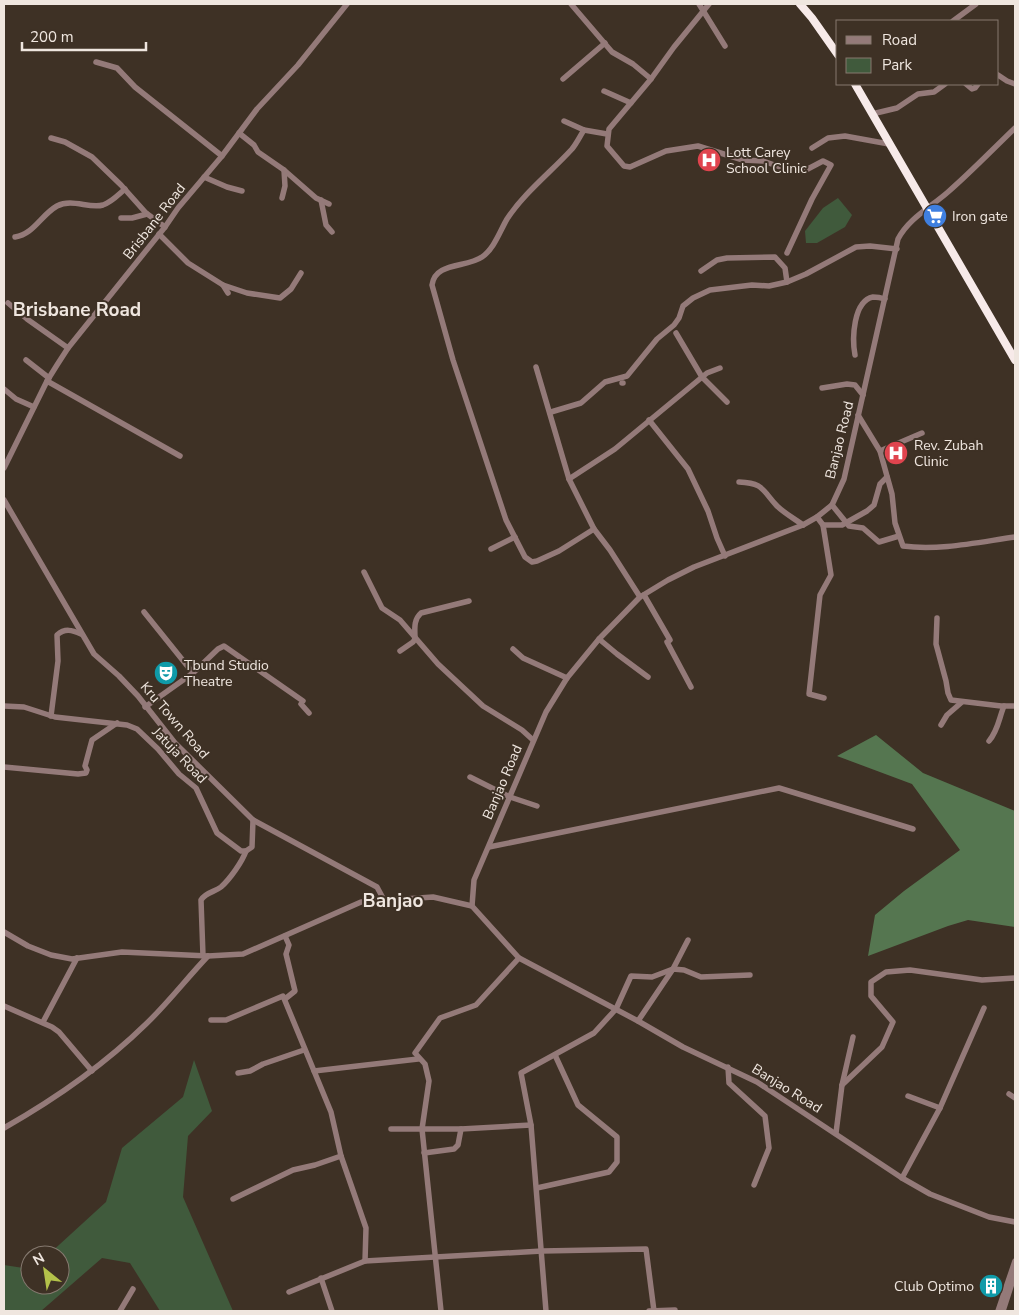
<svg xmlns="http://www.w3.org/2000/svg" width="1019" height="1315" viewBox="0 0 1019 1315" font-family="'Nunito Sans',sans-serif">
<rect width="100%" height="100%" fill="#3e3125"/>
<g fill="#405a3c">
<polygon points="838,198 852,215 845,227 817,243 806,243 805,231 823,208"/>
<polygon points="194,1060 212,1111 188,1136 183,1197 233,1311 160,1311 130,1263 102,1258 41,1311 4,1311 4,1265 30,1269 30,1285 60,1285 60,1255 48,1255 106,1202 122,1148 183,1097"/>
</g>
<polygon fill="#557650" points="876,735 923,773 1015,811 1015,927 968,920 948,926 868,956 875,915 904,891 960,850 912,784 837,756"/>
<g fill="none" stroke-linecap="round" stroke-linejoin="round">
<g stroke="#947a79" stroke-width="5.5">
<polyline points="571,4 612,52 633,64 651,79"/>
<polyline points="699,4 725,46"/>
<polyline points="709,4 674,47 651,79 609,129 607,146 624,166 630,167 666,151 698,146 743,160 763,161 783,168 804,171 823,161 831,165 812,199 787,253"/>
<polyline points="953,21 976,4"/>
<polyline points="96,62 117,68 135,87 222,156"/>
<polyline points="998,75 1007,81 1015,84"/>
<polyline points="563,79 605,43"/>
<polyline points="966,84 972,89 975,88 978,84"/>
<polyline points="604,91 631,103"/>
<polyline points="872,114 897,108 918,94 934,92 945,84"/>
<polyline points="564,121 584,130 607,134"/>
<path d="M1015 128C993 149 971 172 948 192 931 207 909 218 898 239L844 479 832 505 817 517 803 525 694 567 668 580 640 597 599 639 567 678 546 712 474 880 472 906 519 958 638 1021 683 1047 757 1082 902 1178 930 1194 989 1217 1015 1222"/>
<path d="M584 130C580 136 577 143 572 149 551 172 524 193 507 219 500 231 494 249 482 257 466 268 435 262 432 285L453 360 506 520 525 557 532 562 537 561 559 551 594 529"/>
<polyline points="239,133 254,145 258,152 284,170 285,186 282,198"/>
<polyline points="51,138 65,142 92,157 121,185 146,213 165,227"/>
<polyline points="812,148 828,138 845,136 889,144"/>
<polyline points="284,170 316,198 329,204"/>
<polyline points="204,177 227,187 242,191"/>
<polyline points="321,200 326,225 332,232"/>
<polyline points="121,218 132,218 147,214"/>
<polyline points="159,234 188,263 223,285 228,293"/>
<path d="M15 237C34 234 41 215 57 206 72 198 89 209 103 205 112 202 118 195 125 189"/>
<polyline points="701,271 717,260 727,258 775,257 785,268 787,282"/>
<polyline points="223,285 247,293 280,298 291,289 301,273"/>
<polyline points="8,303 27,319 68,348"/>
<polyline points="676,333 702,377 727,402"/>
<path d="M855 355C852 339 853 301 873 297 877 297 882 298 885 299"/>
<polyline points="26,360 49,378"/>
<polyline points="536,367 569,479 594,529 610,550 640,597"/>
<polyline points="47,381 180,456"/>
<polyline points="622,383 623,383"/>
<polyline points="822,388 847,384 855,385 863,395"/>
<polyline points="4,389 16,399 34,407"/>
<polyline points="551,412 581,403 605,382 627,376 657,339 674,325 679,318 683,306 693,298 710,290 752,285 769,286 787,282 806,274 856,247 870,246 897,249"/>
<path d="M858 415 880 451 892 494 895 523 903 546C939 551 979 542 1015 537"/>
<polyline points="649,420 688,469 708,511 717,538 725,556"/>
<polyline points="880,451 922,433"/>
<polyline points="4,468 47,381 57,365 68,348 165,227 178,208 222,156 257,109 298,65 347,4"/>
<polyline points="569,479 615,449 707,373 720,368"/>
<path d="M739 482C764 483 762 490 777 506 784 513 795 519 803 525"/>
<polyline points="4,500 94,654 119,676 138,696 175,743 253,820 377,887 384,900"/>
<polyline points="832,505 849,526 863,528 879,542 899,536"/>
<polyline points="817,517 823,525 831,575 820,595 809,694 824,698"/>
<polyline points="823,525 842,525 867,511 874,505 880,484 887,477"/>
<polyline points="491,549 515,537"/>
<polyline points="364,572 382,608 400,620 438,664 483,706 522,730 533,740"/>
<polyline points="644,595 670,640"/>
<polyline points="144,612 193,673"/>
<polyline points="937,618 936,644 946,681 948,693 951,700 1001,706 1015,706"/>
<path d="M415 639C415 630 413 620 421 613L469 601"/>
<polyline points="599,639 617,654 648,677"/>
<polyline points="667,642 691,687"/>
<polyline points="513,649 523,658 567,678"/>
<polyline points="400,651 413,642 415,639"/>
<polyline points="301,704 309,713"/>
<polyline points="4,706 24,707 55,717 127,725 137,729 158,749 179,774 196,788 217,833 241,851 246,851 252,847 253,820"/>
<polyline points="145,707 193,673 218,649 224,646 303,701"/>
<path d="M51 716 58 661 57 635C65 628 72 630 81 634"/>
<polyline points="941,725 947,715 962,702"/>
<path d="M989 741C998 731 999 718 1004 706"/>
<polyline points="4,767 78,774 86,773 87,770 85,766 92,740 117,723"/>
<polyline points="470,777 510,797 537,806"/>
<polyline points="489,847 779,788 913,829"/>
<polyline points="4,932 28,946 51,955 72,959 122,952 208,956 243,954 361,902 433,897 472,906"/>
<path d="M203 956 201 900C206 892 215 892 221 887 230 879 242 862 246 851"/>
<polyline points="285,999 295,991 286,954 289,945 285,936"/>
<polyline points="4,1006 52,1027 59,1032 92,1071"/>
<polyline points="211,1020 226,1020 283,996 331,1112 341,1156 366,1228 365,1261"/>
<polyline points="638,1021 673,969 688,940"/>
<polyline points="43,1022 77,958"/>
<polyline points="728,1067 729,1083 765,1116 769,1148 754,1185"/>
<polyline points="314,1071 418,1059"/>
<polyline points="238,1073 250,1071 263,1064 304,1050"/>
<polyline points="842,1085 882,1047 893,1022 871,996 871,982 886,972 910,970 982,980 1015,978"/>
<polyline points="1009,1094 1015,1098"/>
<polyline points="908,1096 940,1108"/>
<polyline points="531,1125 546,1311"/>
<path d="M4 1128C55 1099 104 1065 146 1024 168 1003 187 978 208 956"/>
<polyline points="391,1129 461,1129 531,1125 521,1073 594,1033 616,1009 631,976 652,977 673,969 684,970 701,977 750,975"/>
<polyline points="836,1133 842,1085 853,1037"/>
<polyline points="424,1153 454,1149 458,1145 461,1129"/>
<polyline points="902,1178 940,1108 984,1008"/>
<polyline points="537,1188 609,1172 617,1162 617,1137 578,1105 555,1055"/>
<polyline points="233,1199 293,1170 315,1165 341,1156"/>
<polyline points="321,1278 332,1311"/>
<polyline points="289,1292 365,1261 542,1251 646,1249 654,1311"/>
<polyline points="120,1311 133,1289"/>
<polyline points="441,1311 422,1129 429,1081 425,1064 415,1053 440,1018 476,1005 519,958"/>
<polyline points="649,1311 675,1310"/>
<polyline points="998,1311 1015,1261"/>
<polyline points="1003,1311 1015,1274"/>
</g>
<g stroke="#f7eae9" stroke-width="8">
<polyline points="800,4 812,18 838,55"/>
<polyline points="855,84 1015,360"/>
</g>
</g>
<defs>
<g id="hospital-disc" transform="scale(1.25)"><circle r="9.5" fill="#e0444e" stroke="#3e3125"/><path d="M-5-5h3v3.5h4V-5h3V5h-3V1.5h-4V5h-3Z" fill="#fff"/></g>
<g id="supermarket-disc" transform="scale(1.25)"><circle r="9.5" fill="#3f7fe0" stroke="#3e3125"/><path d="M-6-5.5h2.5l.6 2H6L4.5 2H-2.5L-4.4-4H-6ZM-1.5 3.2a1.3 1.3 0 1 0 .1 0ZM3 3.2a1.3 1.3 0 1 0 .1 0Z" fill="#fff"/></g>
<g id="theatre-disc" transform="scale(1.25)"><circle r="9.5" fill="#0f9aa8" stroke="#3e3125"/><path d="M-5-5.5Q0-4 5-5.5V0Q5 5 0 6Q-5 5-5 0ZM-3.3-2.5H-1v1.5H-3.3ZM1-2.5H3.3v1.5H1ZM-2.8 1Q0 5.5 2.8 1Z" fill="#fff"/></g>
<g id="building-disc" transform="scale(1.25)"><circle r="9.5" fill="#0f9aa8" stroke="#3e3125"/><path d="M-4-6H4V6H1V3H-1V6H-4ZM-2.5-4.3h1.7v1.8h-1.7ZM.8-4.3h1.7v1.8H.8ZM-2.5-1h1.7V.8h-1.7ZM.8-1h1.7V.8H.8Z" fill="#fff"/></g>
</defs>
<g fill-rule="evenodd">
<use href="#hospital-disc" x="709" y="160"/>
<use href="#supermarket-disc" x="935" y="216"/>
<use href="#hospital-disc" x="896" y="453"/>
<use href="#theatre-disc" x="166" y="673"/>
<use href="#building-disc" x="991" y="1286"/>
</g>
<g text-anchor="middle" stroke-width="4" stroke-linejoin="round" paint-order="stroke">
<g font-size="14" fill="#efe6df" stroke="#3e3125" text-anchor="start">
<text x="726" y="157">Lott Carey<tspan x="726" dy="16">School Clinic</tspan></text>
<text x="952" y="221">Iron gate</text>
<text x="914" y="450">Rev. Zubah<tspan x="914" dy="16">Clinic</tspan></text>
<text x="184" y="670">Tbund Studio<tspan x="184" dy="16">Theatre</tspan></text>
<text x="974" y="1291" text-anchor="end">Club Optimo</text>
</g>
<g font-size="14" fill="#efe6df" stroke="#3e3125">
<text transform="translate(154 221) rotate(-52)" y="5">Brisbane Road</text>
<text transform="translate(839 440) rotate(-76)" y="5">Banjao Road</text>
<text transform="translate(175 720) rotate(49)" y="5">Kru Town Road</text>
<text transform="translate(180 755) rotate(46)" y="5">Jatuja Road</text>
<text transform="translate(502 782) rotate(-67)" y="5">Banjao Road</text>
<text transform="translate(787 1088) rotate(32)" y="5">Banjao Road</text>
</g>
<g font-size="19" font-weight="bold" fill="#efe6df" stroke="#3e3125">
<text x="77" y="316">Brisbane Road</text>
<text x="393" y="907">Banjao</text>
</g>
</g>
<rect width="1019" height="1315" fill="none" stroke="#efe6df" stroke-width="10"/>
<rect x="836" y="20" width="162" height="65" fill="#3e3125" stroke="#85796f"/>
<rect x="846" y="36" width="25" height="8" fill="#947a79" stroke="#85796f"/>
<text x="882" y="45" font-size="15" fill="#efe6df">Road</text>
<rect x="846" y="58" width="25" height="15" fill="#405a3c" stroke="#85796f"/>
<text x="882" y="70" font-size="15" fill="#efe6df">Park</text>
<g transform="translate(45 1270) rotate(330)"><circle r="24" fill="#3e3125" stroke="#85796f"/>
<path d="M0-4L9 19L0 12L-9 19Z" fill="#b4c24a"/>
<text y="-8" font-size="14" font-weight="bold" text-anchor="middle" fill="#efe6df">N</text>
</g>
<path d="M22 42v8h124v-8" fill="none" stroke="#efe6df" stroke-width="2.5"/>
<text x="30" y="42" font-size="15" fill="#efe6df" stroke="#3e3125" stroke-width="4" paint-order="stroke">200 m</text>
</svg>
